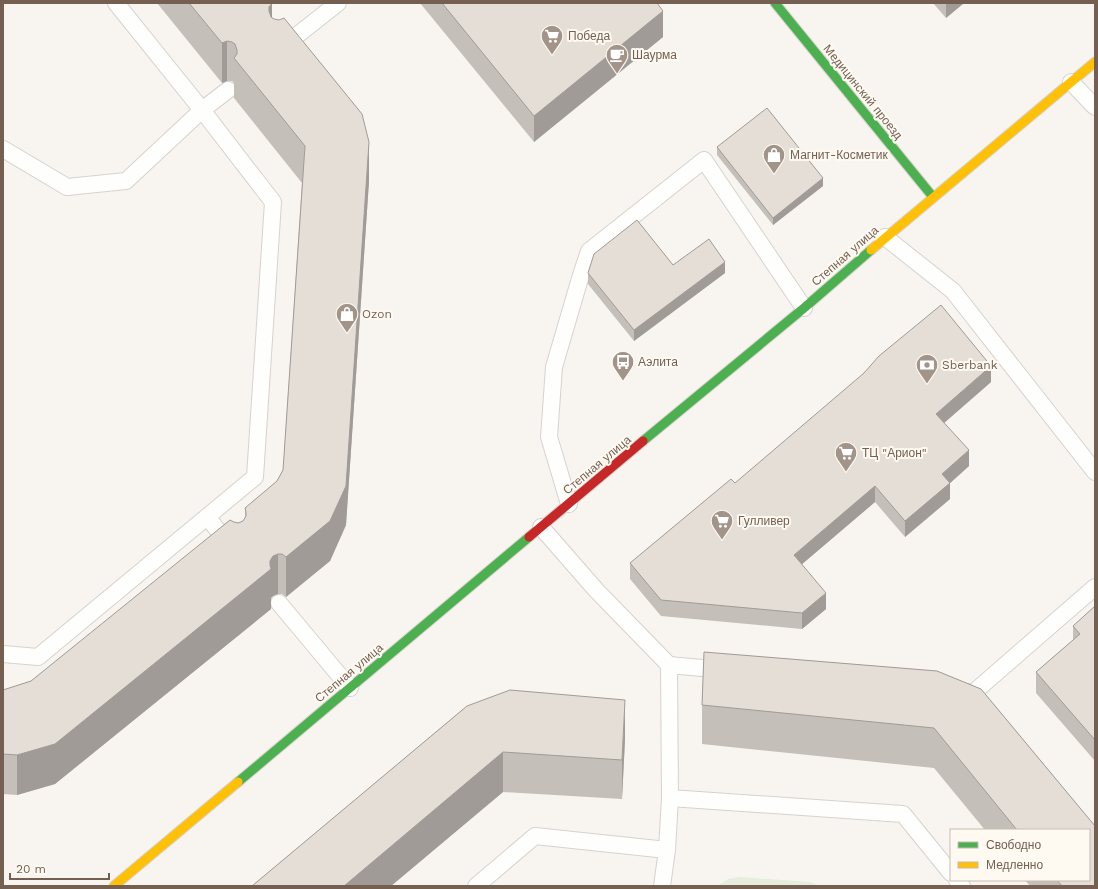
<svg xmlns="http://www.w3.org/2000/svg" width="1098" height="889" viewBox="0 0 1098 889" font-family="'Work Sans',sans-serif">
<rect width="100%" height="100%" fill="#f8f5f0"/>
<polygon fill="#e5eedc" points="739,877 810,882 819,886 717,886 728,879"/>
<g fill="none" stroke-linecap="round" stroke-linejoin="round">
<g stroke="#d7d2ce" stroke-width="18">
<g id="lane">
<polyline points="281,48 338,3"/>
<polyline points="1071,82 1095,107"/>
<polyline points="3,149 67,187 126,181 202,110 228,90"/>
<polyline points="885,237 953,291 1095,472"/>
<polyline points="569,504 549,437 554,367 581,275 589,251 704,160 804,308"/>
<polyline points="207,517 231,546"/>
<polyline points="541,527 596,590 669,665 670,798 667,850 662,886"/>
<polyline points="279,603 350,688"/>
<polyline points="3,654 38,657 255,477 273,202 202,110 116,3"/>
<polyline points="669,665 725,670"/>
<polyline points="960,691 973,693 1095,587"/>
<polyline points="670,798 903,814 951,873"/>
<polyline points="957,880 962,886"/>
<polyline points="476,886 535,836 667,850"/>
</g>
</g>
<g stroke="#d6d1ca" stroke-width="11">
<g id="fast">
<polyline points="775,3 933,197"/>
<polyline points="643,441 804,308 871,250"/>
<polyline points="238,782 529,537"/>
</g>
</g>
<g stroke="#d6d1ca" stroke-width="11">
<g id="slow">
<polyline points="871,250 1095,62"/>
<polyline points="114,886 238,782"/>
</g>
</g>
<g stroke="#d6d1ca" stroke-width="11">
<polyline id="jam" points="529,537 643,441"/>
</g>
<use href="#lane" stroke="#fefefd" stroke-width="16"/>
<use href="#fast" stroke="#4caf50" stroke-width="9"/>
<use href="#slow" stroke="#ffc107" stroke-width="9"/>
<use href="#jam" stroke="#c62828" stroke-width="9"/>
</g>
<g fill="#c4bfb9">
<polygon points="157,3 272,3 272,18 369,181 346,525 330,561 286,597 282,594 278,594 273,596 271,598 271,609 55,784 17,795 3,794 3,690 31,681 234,522 238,523 243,521 245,518 245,508 277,481 283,470 302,183 234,98 234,83 232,81 227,81 222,83"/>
<polygon points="420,3 657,3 663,37 534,142"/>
<polygon points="933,3 964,3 946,18"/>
<polygon points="717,147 823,186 773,225 717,155"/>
<polygon points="673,265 725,273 634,341 588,284 588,273"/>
<polygon points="991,382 944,423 969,466 950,483 950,499 905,537 875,502 802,564 826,609 802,629 661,616 630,579 630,563 735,483"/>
<polygon points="1095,606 1095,761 1036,693 1036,672 1073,640 1073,626"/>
<polygon points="704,652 937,671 981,689 1095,826 1095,886 1030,886 1025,880 1089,880 1089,830 985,830 934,768 702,744 702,705"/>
<polygon points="467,706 625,739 622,799 503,792 391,886 252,886"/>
</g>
<g fill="#a09b96">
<polygon points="272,3 272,43 269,11 269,7"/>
<polygon points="946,3 964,3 946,18"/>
<polygon points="663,11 663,37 534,142 534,116"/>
<polygon points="227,41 227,81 222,83 222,43"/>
<polygon points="369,142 369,181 346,525 330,561 286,597 286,557"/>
<polygon points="823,178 823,186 773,225 773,218"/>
<polygon points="725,262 725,273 634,341 634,330"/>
<polygon points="991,366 991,382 936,430 936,414"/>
<polygon points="969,450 969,466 948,485 950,483 950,499 905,537 905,521 942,474"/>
<polygon points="875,486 875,502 794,571 794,555"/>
<polygon points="278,554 278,594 273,596 271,598 271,609 55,784 17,795 17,755 270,561 273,556"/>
<polygon points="826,593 826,609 802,629 802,613"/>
<polygon points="625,700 625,739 622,799 622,760"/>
<polygon points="503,752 503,792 391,886 344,886"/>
</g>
<g fill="#e4ded7" stroke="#a09b96">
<polygon points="189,3 272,3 269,7 269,11 271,17 274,19 279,20 284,18 362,114 369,142 346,486 330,521 286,557 282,554 278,554 273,556 270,561 270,565 271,569 55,744 17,755 3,754 3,690 31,681 230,520 234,522 238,523 243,521 246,516 246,512 245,508 277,481 283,470 305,146 234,58 237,54 237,50 235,44 232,42 227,41 222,43"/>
<polygon points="442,3 657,3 663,11 534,116"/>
<polygon points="767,108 823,178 773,218 717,147"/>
<polygon points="637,220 673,265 709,239 725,262 634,330 588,273 594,254"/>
<polygon points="941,305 991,366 936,414 969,450 942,474 950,483 905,521 875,486 794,555 826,593 802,613 661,600 630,563 731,479 735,483 864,373 879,356"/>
<polygon points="1095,606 1095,740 1036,672 1080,634 1073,626"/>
<polygon points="704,652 937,671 981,689 1095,826 1095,886 1062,886 1057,880 1089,880 1089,830 1017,830 934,728 702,705"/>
<polygon points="510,690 625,700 622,760 503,752 344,886 252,886 467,706"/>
</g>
<defs>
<g id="supermarket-pin" transform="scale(1.15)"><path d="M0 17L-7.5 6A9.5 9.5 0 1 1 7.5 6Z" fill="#a29489" stroke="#fefaf2"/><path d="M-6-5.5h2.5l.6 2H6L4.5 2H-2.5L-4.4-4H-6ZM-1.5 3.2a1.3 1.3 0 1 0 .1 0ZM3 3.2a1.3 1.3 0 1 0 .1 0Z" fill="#fff"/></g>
<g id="cafe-pin" transform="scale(1.15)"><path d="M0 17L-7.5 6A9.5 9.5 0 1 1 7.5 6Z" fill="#a29489" stroke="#fefaf2"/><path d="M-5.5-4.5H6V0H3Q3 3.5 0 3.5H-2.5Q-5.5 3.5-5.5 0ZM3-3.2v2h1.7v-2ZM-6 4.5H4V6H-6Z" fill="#fff"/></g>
<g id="shop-pin" transform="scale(1.15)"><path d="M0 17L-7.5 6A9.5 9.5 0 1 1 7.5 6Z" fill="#a29489" stroke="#fefaf2"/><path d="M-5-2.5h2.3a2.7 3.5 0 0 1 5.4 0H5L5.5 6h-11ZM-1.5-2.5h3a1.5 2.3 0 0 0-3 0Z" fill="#fff"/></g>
<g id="bus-pin" transform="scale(1.15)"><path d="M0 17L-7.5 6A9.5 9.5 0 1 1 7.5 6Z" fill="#a29489" stroke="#fefaf2"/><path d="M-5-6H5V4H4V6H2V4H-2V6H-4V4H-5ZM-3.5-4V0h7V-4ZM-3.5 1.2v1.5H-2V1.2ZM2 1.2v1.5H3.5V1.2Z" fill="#fff"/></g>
<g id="bank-pin" transform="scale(1.15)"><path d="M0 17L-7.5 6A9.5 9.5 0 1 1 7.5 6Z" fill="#a29489" stroke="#fefaf2"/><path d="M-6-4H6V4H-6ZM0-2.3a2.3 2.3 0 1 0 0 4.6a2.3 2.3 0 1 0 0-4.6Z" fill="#fff"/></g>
</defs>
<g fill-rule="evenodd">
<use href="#supermarket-pin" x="552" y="36"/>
<use href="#cafe-pin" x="617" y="55"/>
<use href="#shop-pin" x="774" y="155"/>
<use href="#shop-pin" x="347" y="314"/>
<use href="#bus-pin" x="623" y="362"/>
<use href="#bank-pin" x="927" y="365"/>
<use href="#supermarket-pin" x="846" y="453"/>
<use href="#supermarket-pin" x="722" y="521"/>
</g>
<g text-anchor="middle" stroke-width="4" stroke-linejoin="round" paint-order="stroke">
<g font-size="12" fill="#745f51" stroke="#fefaf2" text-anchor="start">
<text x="568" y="40">Победа</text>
<text x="632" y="59">Шаурма</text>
<text x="790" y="159">Магнит-Косметик</text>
<text x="362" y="318">Ozon</text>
<text x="638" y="366">Аэлита</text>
<text x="942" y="369">Sberbank</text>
<text x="862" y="457">ТЦ "Арион"</text>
<text x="738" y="525">Гулливер</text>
</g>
<g font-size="12" fill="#745f51" stroke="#fefaf2">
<text transform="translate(863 92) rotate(51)" y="4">Медицинский проезд</text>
<text transform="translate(845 256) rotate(-41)" y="4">Степная улица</text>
<text transform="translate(597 465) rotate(-40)" y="4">Степная улица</text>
<text transform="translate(349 673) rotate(-40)" y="4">Степная улица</text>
</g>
</g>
<rect width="1098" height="889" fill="none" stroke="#745f51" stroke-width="8"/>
<rect x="950" y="829" width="140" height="52" fill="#fefaf2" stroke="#c7bcb2"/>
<rect x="958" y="842" width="20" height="6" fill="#4caf50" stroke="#c7bcb2"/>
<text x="986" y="849" font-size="12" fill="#745f51">Свободно</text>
<rect x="958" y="862" width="20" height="6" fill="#ffc107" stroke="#c7bcb2"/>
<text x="986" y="869" font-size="12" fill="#745f51">Медленно</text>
<path d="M10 873v6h99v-6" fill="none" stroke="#745f51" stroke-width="2"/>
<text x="16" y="873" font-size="12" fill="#745f51" stroke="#fefaf2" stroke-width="3" paint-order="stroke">20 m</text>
</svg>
